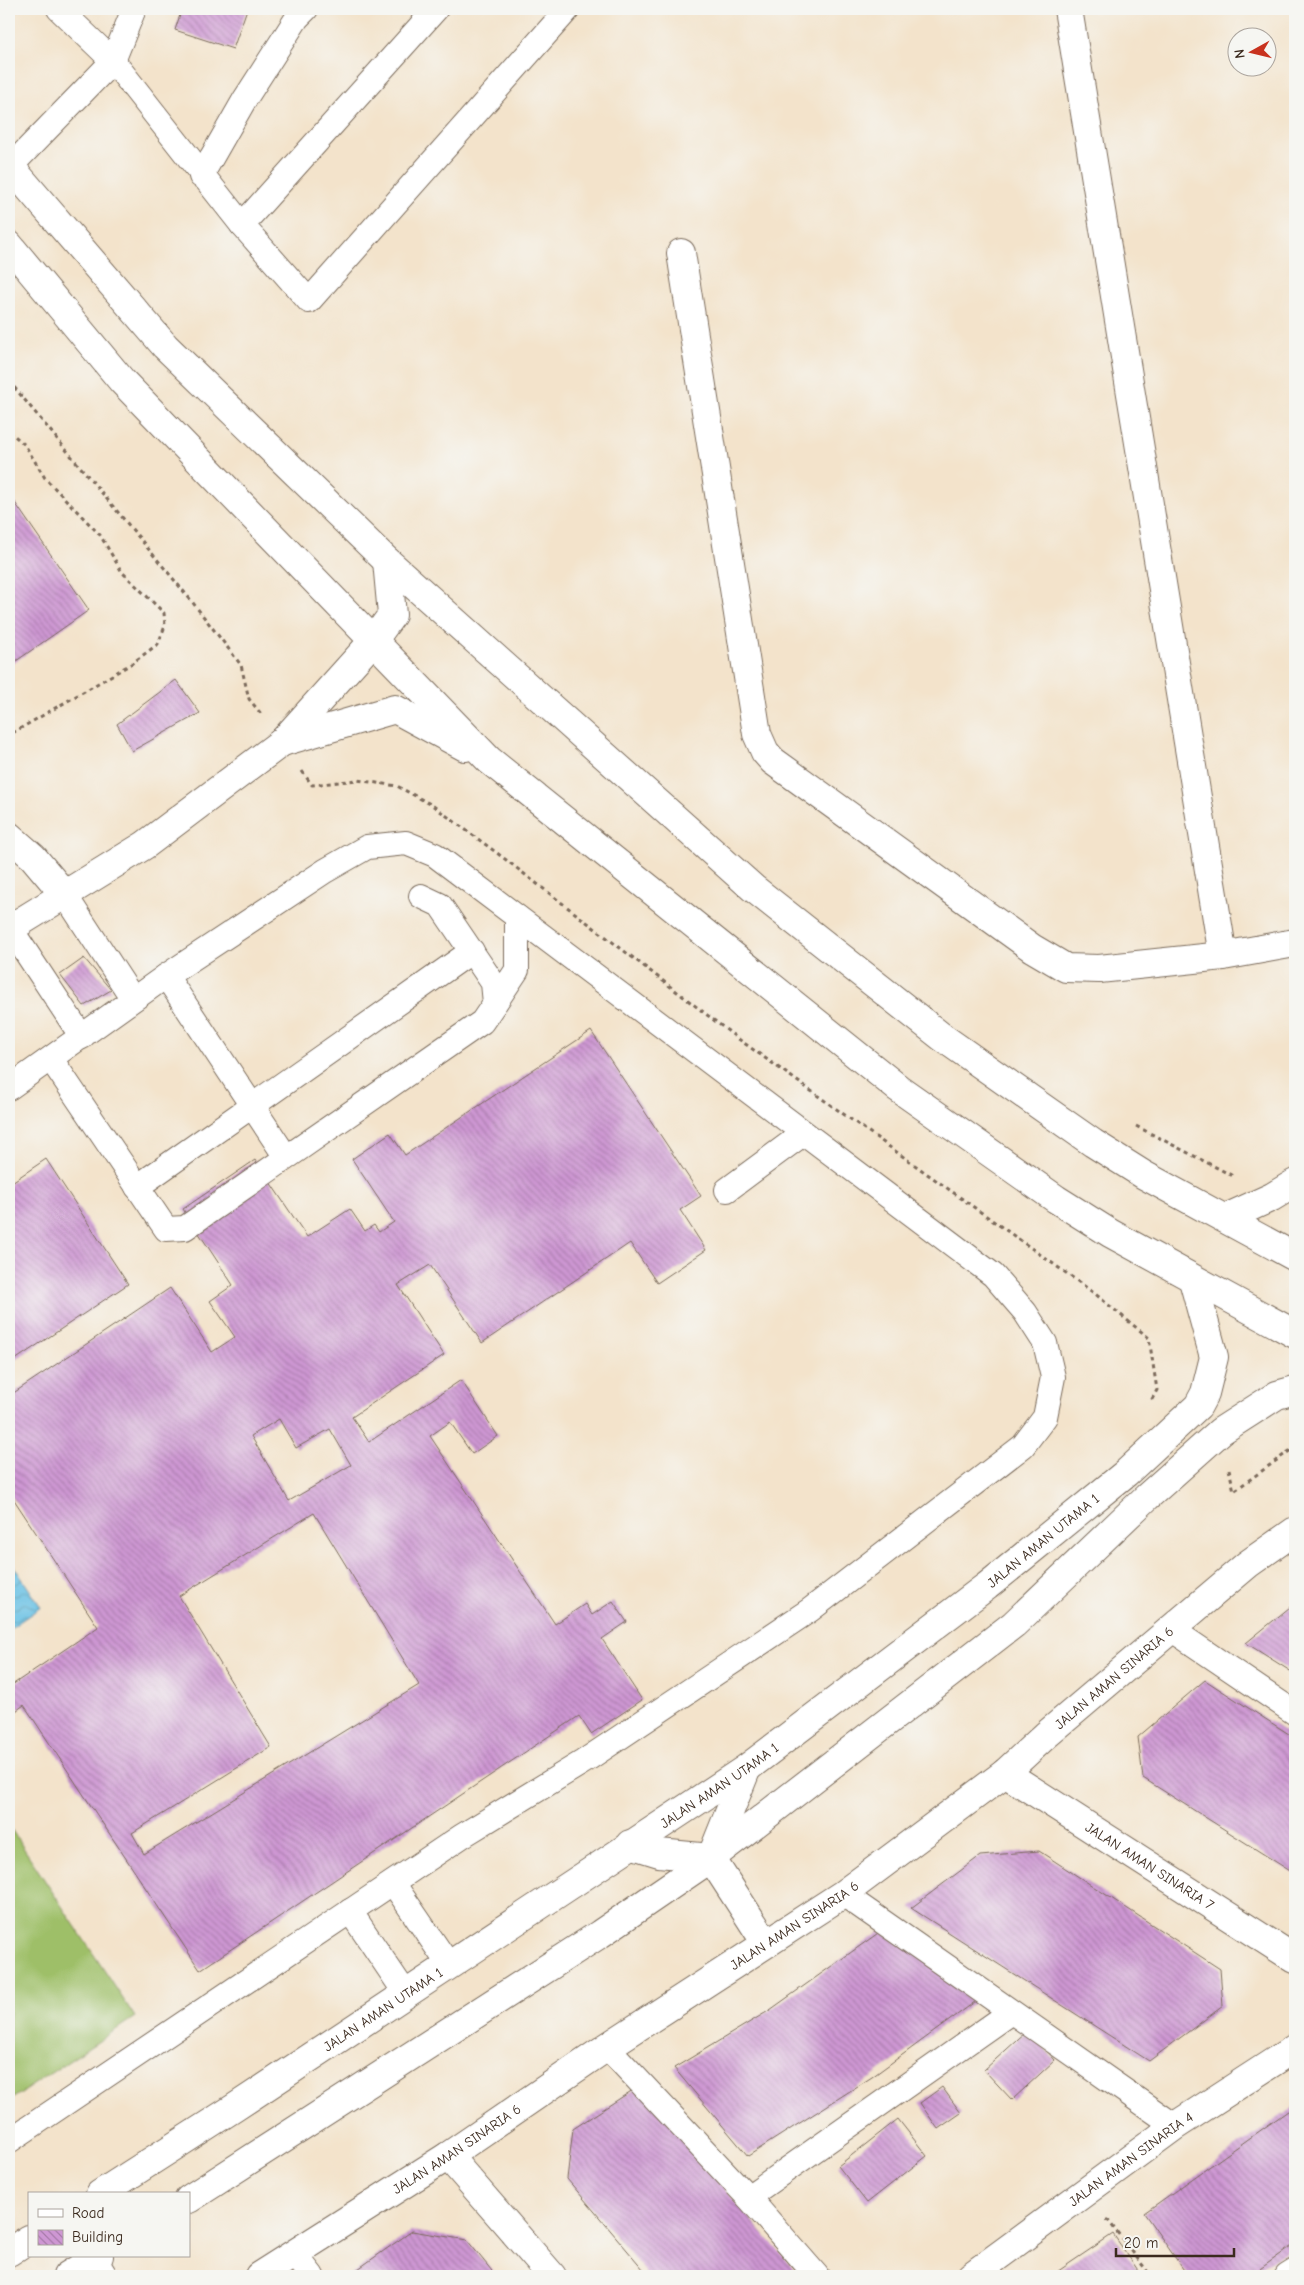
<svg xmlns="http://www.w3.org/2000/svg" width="1304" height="2285" viewBox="0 0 1304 2285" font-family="'Comic Neue',sans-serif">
<defs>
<pattern id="water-waves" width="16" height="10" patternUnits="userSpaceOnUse" patternTransform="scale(1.25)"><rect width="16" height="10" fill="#66c0e4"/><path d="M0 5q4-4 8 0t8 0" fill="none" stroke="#559cb8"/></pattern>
<pattern id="building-back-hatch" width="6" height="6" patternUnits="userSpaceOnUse" patternTransform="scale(1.25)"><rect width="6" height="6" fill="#ce97d3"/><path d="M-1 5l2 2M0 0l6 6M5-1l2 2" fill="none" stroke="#a87bab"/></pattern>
</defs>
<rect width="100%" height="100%" fill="#f6f6f2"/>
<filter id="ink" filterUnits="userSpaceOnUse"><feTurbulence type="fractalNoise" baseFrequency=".02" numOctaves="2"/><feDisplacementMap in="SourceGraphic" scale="10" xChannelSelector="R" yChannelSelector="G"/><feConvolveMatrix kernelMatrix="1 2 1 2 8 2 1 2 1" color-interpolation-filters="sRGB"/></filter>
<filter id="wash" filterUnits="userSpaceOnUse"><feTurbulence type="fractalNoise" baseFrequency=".0096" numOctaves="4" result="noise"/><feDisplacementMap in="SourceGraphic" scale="20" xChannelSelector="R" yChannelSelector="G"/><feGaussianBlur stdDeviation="1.12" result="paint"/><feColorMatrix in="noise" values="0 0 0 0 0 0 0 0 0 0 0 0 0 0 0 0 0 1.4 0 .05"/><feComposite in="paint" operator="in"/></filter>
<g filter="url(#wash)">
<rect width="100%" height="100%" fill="#f3e3cb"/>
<polygon fill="#9ebf68" stroke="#6c7443" points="9,1826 135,2017 9,2101"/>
<polygon fill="url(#water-waves)" stroke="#507581" points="9,1559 41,1607 9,1629"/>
<g id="blocks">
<g fill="url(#building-back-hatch)" fill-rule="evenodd">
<polygon points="182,9 247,9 233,49 175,30"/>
<polygon points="9,494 89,610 9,666"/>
<polygon points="176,680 200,713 132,751 117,724"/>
<polygon points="84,958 111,990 84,1006 60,975"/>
<path d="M591 1031 701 1196 680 1210 706 1250 657 1283 630 1243 482 1343 430 1265 398 1285 444 1355 352 1417 369 1442 461 1380 498 1436 472 1454 450 1422 430 1436 555 1624 585 1604 592 1615 613 1601 627 1622 602 1639 642 1700 591 1734 579 1716 200 1970 24 1705 9 1716V1687L98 1627 9 1492V1396L170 1288 212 1352 235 1337 210 1301 233 1285 183 1209 255 1160 307 1237 350 1209 365 1231 374 1225 379 1232 394 1222 352 1159 390 1133 405 1155ZM279 1419 296 1448 330 1429 351 1465 289 1501 251 1436ZM314 1513 419 1685 144 1854 132 1833 271 1747 179 1596Z"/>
<polygon points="46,1159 128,1284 9,1364 9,1184"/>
<polygon points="1295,1603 1295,1674 1246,1643"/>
<polygon points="1205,1680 1295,1738 1295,1874 1143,1778 1138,1737"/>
<polygon points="1039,1851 1220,1969 1223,2006 1149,2061 911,1908 980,1856"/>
<polygon points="881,1931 983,1996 872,2077 748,2156 674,2068 770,2010"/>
<polygon points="1028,2030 1055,2060 1012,2100 984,2070"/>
<polygon points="639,2086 781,2254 800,2276 649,2276 567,2179 573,2129"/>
<polygon points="942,2087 961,2113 938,2129 920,2103"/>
<polygon points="1295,2106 1295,2244 1250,2276 1188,2276 1144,2213"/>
<polygon points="898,2119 927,2156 867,2203 838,2166"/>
<polygon points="412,2231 467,2240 496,2276 348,2276"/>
<polygon points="1113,2234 1142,2276 1051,2276 1070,2263"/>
</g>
</g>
</g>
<g filter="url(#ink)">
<use href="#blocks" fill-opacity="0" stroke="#7b6b5b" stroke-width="1"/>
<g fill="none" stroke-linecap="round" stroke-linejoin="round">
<g stroke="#7b6b5b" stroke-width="26">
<g id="lane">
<polyline points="59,9 113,61 242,225 309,301 568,9"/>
<polyline points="10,167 113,61 134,9"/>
<polyline points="201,176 245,99 297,18 306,9"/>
<polyline points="242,225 436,9"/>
<polyline points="65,895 133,999"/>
<polyline points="10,928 82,1037"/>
<polyline points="166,976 286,1157"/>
<polyline points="495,1003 517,970 517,917"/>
<polyline points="51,1059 166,1229 185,1228 482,1022 495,1003 493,983 440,905 421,896"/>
<polyline points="9,1088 166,976 325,871 367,847 406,843 435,855 993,1275 1025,1312 1045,1343 1053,1377 1045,1417 1023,1446 810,1610 583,1762 462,1836 9,2141"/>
<polyline points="137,1187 472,951"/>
<polyline points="727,1190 804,1133"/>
<polyline points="1171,1629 1295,1713"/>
<polyline points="393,1883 449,1965"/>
<polyline points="843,1894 1175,2126"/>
<polyline points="350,1911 406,1994"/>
<polyline points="607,2047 748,2197 817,2276"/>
<polyline points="748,2197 1011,2012"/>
<polyline points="294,2253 312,2276"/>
<polyline points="1287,2276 1295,2271"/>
</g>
</g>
<g stroke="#7b6b5b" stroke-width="30">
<g id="street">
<polyline points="1068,9 1223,956"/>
<polyline points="681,253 757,734 765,752 773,761 1032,948 1066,968 1099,969 1223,956 1295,943"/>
<polyline points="9,836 33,857 65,895"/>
<polyline points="9,929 145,845 282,742"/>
<polyline points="1226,1218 1272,1197 1295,1183"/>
<path id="s1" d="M1005 1773 1295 1959"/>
<polyline points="630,1844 659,1853 711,1858 747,1768"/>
<polyline points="711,1858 766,1943"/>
<polyline points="448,2156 552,2276"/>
<polyline points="93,2260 103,2276"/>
<path id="s2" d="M259 2276 448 2156 607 2047 843 1894 1005 1773 1046 1735 1248 1564 1295 1531"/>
<path id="s3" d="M971 2276 1175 2126 1295 2048"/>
</g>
</g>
<g stroke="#7b6b5b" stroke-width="30">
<g id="secondary">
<polyline points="9,165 165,346 387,561 753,888 942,1037 1093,1143 1144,1175 1295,1257"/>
<polyline points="9,245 122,381 489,760 898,1088 1056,1199 1110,1233 1295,1334"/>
<polyline points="283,741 373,641 392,615 387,561"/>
<polyline points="282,742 395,709 465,747"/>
<path id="s4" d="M100 2194 234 2108 747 1768 987 1586 1126 1473 1198 1406 1205 1393 1214 1357 1193 1280"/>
<polyline points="189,2199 600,1934 711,1858 1014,1624 1147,1497 1221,1431 1277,1395 1295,1390"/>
<polyline points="9,2252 29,2239"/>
<polyline points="67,2276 99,2256"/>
</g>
</g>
<g stroke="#7b6b5b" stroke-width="3" stroke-dasharray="4 4" stroke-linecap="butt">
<polyline points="9,381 190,599 241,665 249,699 262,715"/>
<polyline points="9,431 25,445 45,478 100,535 122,572 164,613 165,626 158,644 131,664 9,735"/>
<polyline points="302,771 312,785 357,780 397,786 432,805 501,856 737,1038 1094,1293 1149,1338 1157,1390 1151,1401"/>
<polyline points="1136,1126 1233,1176"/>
<polyline points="1229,1469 1234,1491 1295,1447"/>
<polyline points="1107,2219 1151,2276"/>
</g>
<use href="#lane" stroke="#fff" stroke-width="24"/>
<use href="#street" stroke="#fff" stroke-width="28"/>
<use href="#secondary" stroke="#fff" stroke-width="28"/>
</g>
</g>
<g text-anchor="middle" stroke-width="4" stroke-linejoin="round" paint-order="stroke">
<g font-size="14" fill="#3b2a1e" stroke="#f6f6f2">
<text dy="5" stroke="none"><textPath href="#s4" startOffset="1148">JALAN AMAN UTAMA 1</textPath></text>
<text dy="5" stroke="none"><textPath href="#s2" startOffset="1045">JALAN AMAN SINARIA 6</textPath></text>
<text dy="5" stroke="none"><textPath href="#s4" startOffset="742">JALAN AMAN UTAMA 1</textPath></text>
<text dy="5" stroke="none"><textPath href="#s1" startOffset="172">JALAN AMAN SINARIA 7</textPath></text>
<text dy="5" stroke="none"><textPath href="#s2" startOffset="640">JALAN AMAN SINARIA 6</textPath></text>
<text dy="5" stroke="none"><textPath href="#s4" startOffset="338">JALAN AMAN UTAMA 1</textPath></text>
<text dy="5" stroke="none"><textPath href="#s2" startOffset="235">JALAN AMAN SINARIA 6</textPath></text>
<text dy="5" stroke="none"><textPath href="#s3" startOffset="198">JALAN AMAN SINARIA 4</textPath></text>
</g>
</g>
<rect width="1304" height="2285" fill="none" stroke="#f6f6f2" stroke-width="30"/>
<rect x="28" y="2192" width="162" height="65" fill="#f6f6f2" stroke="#aba49d"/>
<rect x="38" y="2209" width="25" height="8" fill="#ffffff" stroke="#aba49d"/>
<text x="72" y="2218" font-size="15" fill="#3b2a1e">Road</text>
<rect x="38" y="2230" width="25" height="15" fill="url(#building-back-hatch)" stroke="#aba49d"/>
<text x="72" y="2242" font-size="15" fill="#3b2a1e">Building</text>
<g transform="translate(1252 52) rotate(262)"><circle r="24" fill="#f6f6f2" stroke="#aba49d"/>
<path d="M0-4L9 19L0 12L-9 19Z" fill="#c8321e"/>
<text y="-8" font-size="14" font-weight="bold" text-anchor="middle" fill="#3b2a1e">N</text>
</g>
<path d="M1116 2248v8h118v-8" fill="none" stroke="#3b2a1e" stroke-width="2.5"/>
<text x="1124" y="2248" font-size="15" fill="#3b2a1e" stroke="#f6f6f2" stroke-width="4" paint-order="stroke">20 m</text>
</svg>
